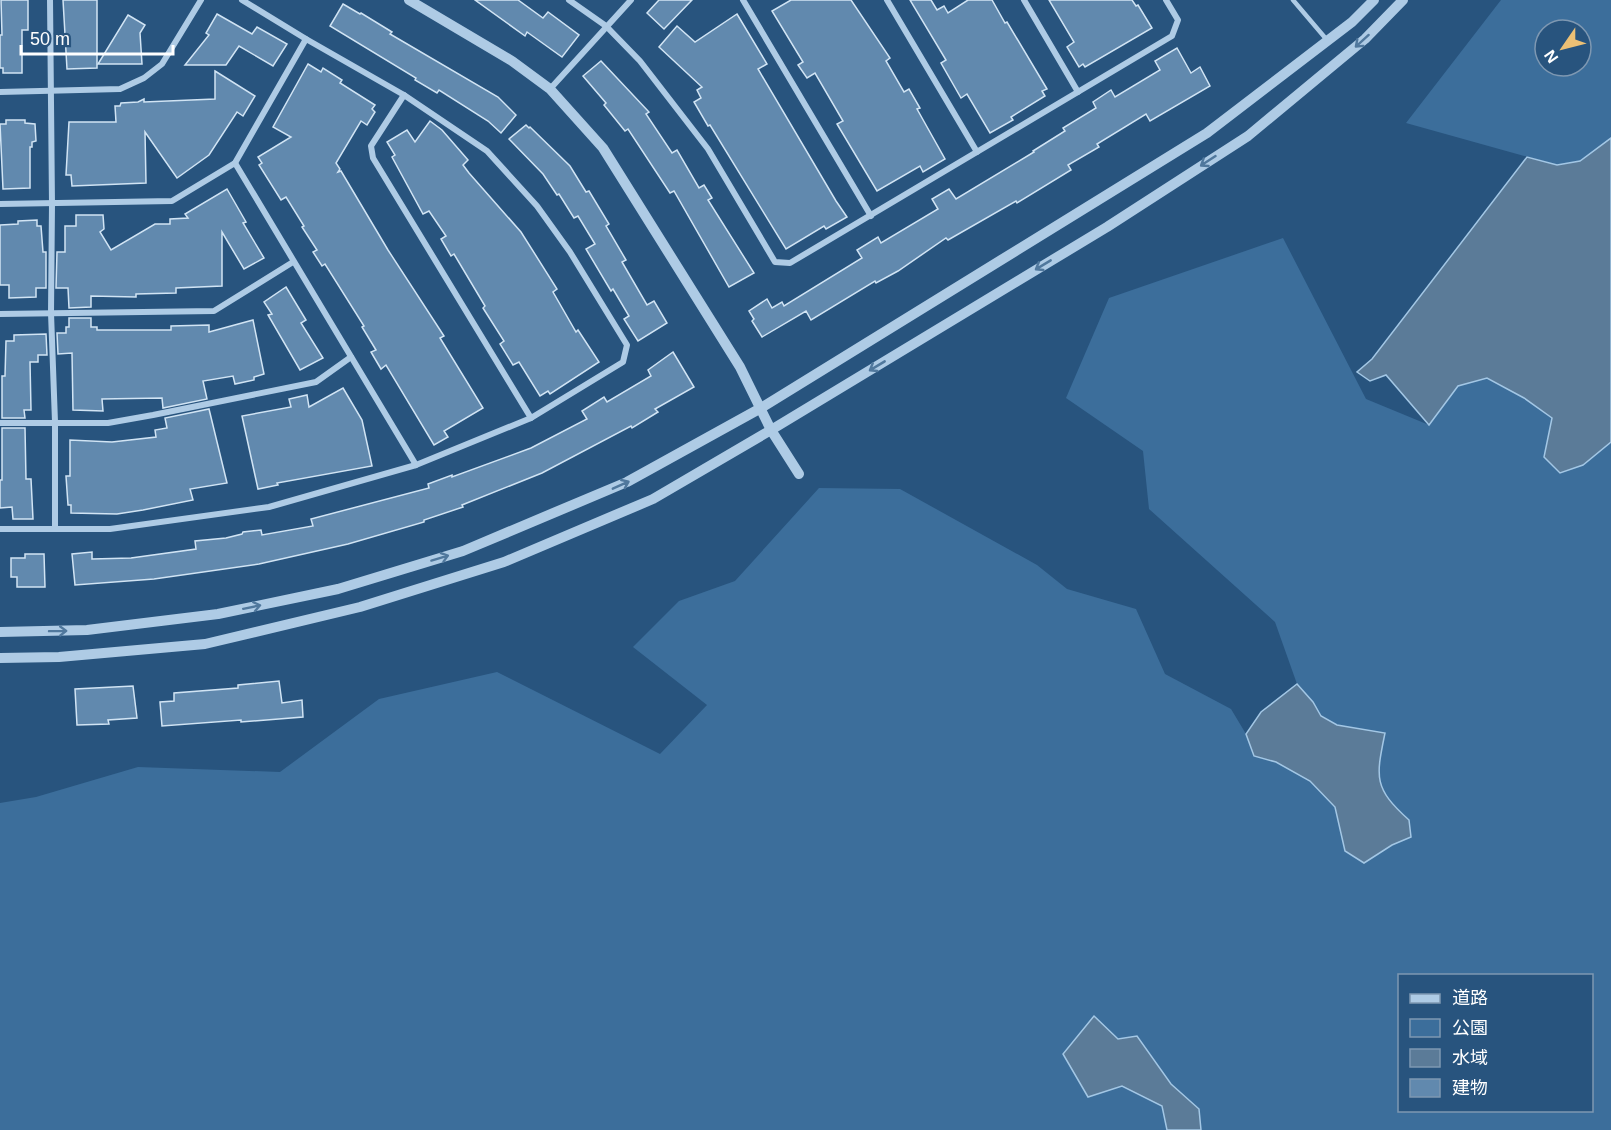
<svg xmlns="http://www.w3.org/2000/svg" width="1611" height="1130" viewBox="0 0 1611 1130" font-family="Arial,'Noto Sans JP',sans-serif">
<rect width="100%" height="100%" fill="#28547e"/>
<g fill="#3c6e9b" fill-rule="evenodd">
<path d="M1501 0H1611V138L1580 161 1557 165 1406 123ZM1545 30H1581V66H1545Z"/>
<path d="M1283 238 1366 399 1429 425 1458 386 1487 378 1524 398 1552 418 1544 457 1583 465 1611 442V1130H1201L1199 1109 1171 1084 1137 1036 1063 1054 1088 1097 1122 1086 1162 1106 1167 1130H0V803L36 797 138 767 280 772 379 699 497 672 660 754 707 705 633 647 679 601 735 581 819 488 900 489 1037 565 1067 589 1136 609 1165 674 1231 709 1246 734 1254 756 1276 762 1310 781 1336 807 1345 851 1364 863 1392 845 1411 837 1409 820C1388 801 1376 789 1380 759L1337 725 1321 716 1313 702 1297 684 1275 622 1149 509 1143 451 1066 398 1109 298ZM1400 976H1592V1110H1400Z"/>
</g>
<g fill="#5b7b98" stroke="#a3c7e5" stroke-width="1.5">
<polygon points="1611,138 1611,442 1583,465 1560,473 1544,457 1552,418 1524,398 1487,378 1458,386 1429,425 1386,375 1370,381 1357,372 1372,359 1527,157 1557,165 1580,161"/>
<path d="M1297 684 1313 702 1321 716 1337 725 1385 733C1376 777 1373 788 1409 820L1411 837 1392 845 1364 863 1345 851 1335 807 1310 781 1276 762 1254 756 1246 734 1261 712Z"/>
<polygon points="1094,1016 1118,1039 1137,1036 1171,1084 1199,1109 1201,1130 1167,1130 1162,1106 1122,1086 1088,1097 1063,1054"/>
</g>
<g fill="#6189ae" stroke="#d1e4f4" stroke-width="1.5">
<polygon points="1,0 28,0 28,30 22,30 22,73 3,73 3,68 0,68 0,35 2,35"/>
<polygon points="63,0 97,0 97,68 67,69"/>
<polygon points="475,0 518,0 543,18 548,12 579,35 562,57 527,32 525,36"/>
<polygon points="659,0 692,0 664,29 647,13"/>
<polygon points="791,0 851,0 890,58 886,61 904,92 909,89 920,108 917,109 945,159 923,172 920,166 877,191 837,124 843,121 815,73 807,78 798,65 803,62 772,11"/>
<polygon points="910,0 931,0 937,10 944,6 948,13 968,0 992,0 1005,23 1007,22 1047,89 1042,91 1045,96 1011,117 1013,120 990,133 967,94 961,98 941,63 946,60"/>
<polygon points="1049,0 1132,0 1136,6 1138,5 1152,28 1085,67 1083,64 1079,67 1067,47 1074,42"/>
<polygon points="343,4 360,14 361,13 392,32 390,34 498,97 516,115 501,133 488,121 439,90 437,93 415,80 416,78 330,26"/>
<polygon points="217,14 252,34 257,27 287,44 273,66 239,46 226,65 185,65 209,35 206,33"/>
<polygon points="737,14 767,64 758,69 836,201 847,217 826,229 824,226 786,249 710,125 708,126 694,102 701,98 697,90 702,87 659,47 677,26 695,42"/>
<polygon points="128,15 145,25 140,33 142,64 98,64"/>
<polygon points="1177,48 1191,73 1200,67 1210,86 1150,121 1146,114 1097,144 1099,147 1068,165 1071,170 1017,203 1016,201 948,240 946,238 898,271 876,283 875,281 811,320 806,311 762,337 752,321 754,319 749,311 767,299 772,308 782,302 784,306 862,258 857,250 878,237 881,243 938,209 932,199 949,189 956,199 1034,152 1033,151 1065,131 1063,128 1096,108 1093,102 1111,90 1115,97 1160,70 1155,61"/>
<polygon points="601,61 649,112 646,114 672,153 677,150 699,188 704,185 712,198 708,200 754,273 729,287 674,191 670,193 628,129 625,131 604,105 606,103 583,76"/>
<polygon points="308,64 321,72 323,68 342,80 340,83 375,105 372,109 375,112 367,125 361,121 336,163 340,169 338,172 341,171 388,250 444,336 440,338 483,408 444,431 448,437 434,445 386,365 381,369 371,352 376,350 362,327 364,326 325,264 322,266 313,252 317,250 302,227 304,226 286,197 281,200 259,165 262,163 258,157 291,137 273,127"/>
<polygon points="215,71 255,96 243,116 237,112 209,155 177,178 145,132 146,183 72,186 71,175 66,175 69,122 116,122 115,106 120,106 121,103 138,102 144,99 144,102 215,99"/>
<polygon points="6,120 25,120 25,123 35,124 36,141 32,142 32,147 30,147 30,188 3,189 0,124 6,124"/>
<polygon points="430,121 442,130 468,160 463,165 469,173 521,232 557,289 553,292 576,332 578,330 599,362 550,394 548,391 540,396 519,362 513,365 500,344 504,341 483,308 485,306 454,254 451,256 441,239 446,236 429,211 423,214 392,157 395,155 387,142 407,130 415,142"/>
<polygon points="526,125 529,128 530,127 570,166 586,192 589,191 609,224 606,226 626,260 622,262 647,305 654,301 667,323 638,341 624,319 629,316 613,289 611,291 586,249 595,244 578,216 574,218 559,194 557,195 543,174 509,139"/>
<polygon points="227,189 246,222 243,223 264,258 244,269 222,232 222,286 176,288 176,293 136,294 136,297 91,296 91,307 69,308 68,288 56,288 57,252 65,252 65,226 76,226 76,215 103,215 104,229 100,232 111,250 155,224 170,224 170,219 188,218 185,214"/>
<polygon points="37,220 37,226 41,226 43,252 46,252 46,288 36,288 36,297 9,298 9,285 0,285 0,225 18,224 18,221"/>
<polygon points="286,287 306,320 301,323 323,358 300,370 268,315 272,314 264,302"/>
<polygon points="69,318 91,318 91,327 97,327 97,330 171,330 171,326 209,325 209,332 253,320 264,374 254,377 254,380 235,384 233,376 203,381 207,399 163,408 162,398 102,399 103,411 73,410 72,353 58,354 57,333 66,333 66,327 69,327"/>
<polygon points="46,334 47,355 38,355 38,362 30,362 31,410 24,410 25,418 2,418 2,376 5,376 6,341 14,341 14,335"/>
<polygon points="673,352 694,387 655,409 658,412 632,428 631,426 542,473 462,505 463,507 424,520 424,522 348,544 259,564 154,579 75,585 72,554 92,552 92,559 131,558 196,549 195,541 226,538 242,534 243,532 261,530 262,535 313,526 311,519 429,488 428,484 452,475 452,477 531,448 587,419 582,411 604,397 607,402 651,376 648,370"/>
<polygon points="343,388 362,420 372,466 277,483 278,485 258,489 242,416 291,407 289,399 307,395 309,407"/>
<polygon points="209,409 227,483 190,489 193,500 143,510 117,514 71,513 71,505 68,505 66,476 70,476 70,440 112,442 156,437 155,430 167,428 165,418"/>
<polygon points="2,428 25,428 26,479 31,479 33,519 13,519 12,507 0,508 0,480 2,480"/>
<polygon points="25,554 44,554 45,587 17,587 17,577 11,577 11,558 25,558"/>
<polygon points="279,681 282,703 302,700 303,717 241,722 241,720 162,726 160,702 174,701 174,693 238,688 238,685"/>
<polygon points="133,686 137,718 108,720 109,724 77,725 75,689"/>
</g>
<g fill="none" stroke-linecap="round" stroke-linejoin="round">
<polyline stroke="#aecbe5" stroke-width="4.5" points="1293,0 1327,40"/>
<g stroke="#aecbe5" stroke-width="6">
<polyline points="50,0 52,204 51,313 55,422 55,529"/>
<polyline points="569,0 606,26 640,61 708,149 775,262 790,263 1172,36 1178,20 1166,0"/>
<polyline points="743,0 871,216"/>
<polyline points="887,0 977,152"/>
<polyline points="1024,0 1078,92"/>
<polyline points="550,89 631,0"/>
<polyline points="0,92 120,89 144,78 162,64 201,0"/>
<polyline points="404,95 371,146 373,158 531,418"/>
<polyline points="235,163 416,465"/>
<polyline points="0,204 172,201 235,163 306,39"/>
<polyline points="0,314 214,311 293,262"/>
<polyline points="0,423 108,423 153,415 316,382 351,357"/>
<polyline points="0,529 110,529 269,507 416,465 531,418 623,362 627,345 570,252 537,206 487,151 404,95 306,39 242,0"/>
</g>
<g stroke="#aecbe5" stroke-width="10">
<polyline points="409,0 512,61 550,89 603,148 740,367 771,430 799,474"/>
<polyline points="0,632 87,630 218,614 338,589 463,551 627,482 761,408 1207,133 1352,22 1374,0"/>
<polyline points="0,658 59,657 205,644 360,607 504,562 653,499 771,430 1107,227 1248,136 1365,39 1403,0"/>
</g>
</g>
<defs><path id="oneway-shaft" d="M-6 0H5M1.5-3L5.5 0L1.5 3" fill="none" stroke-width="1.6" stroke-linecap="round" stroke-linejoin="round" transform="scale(1.5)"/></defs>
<g stroke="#50789d">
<use href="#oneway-shaft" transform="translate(1362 41) rotate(138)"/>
<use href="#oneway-shaft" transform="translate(1208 161) rotate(147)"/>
<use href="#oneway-shaft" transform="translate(1043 265) rotate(149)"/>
<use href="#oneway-shaft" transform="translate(877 366) rotate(149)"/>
<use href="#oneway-shaft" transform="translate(621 485) rotate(-24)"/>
<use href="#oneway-shaft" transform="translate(440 558) rotate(-17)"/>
<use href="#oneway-shaft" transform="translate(252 607) rotate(-12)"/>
<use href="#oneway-shaft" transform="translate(58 631) rotate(-1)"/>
</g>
<rect x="1398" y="974" width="195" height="138" fill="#28547e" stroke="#7e98b2" stroke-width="1.5"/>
<rect x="1410" y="994" width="30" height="9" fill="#aecbe5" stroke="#7e98b2" stroke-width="1.5"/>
<text x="1452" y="1004" font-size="18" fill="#ffffff">道路</text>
<rect x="1410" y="1019" width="30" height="18" fill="#3c6e9b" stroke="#7e98b2" stroke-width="1.5"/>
<text x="1452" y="1034" font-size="18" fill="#ffffff">公園</text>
<rect x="1410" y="1049" width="30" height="18" fill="#5b7b98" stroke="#7e98b2" stroke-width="1.5"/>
<text x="1452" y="1064" font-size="18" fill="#ffffff">水域</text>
<rect x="1410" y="1079" width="30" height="18" fill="#6189ae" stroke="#7e98b2" stroke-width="1.5"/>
<text x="1452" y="1094" font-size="18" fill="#ffffff">建物</text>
<g transform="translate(1563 48) rotate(235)"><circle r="28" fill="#28547e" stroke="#7e98b2" stroke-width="1.5"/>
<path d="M0-4.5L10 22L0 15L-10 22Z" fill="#ecc075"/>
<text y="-9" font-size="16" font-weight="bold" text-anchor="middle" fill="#ffffff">N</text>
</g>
<path d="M21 45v9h152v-9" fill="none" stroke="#ffffff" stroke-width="3"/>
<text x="30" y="45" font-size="18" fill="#ffffff" stroke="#28547e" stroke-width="4.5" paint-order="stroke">50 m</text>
</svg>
